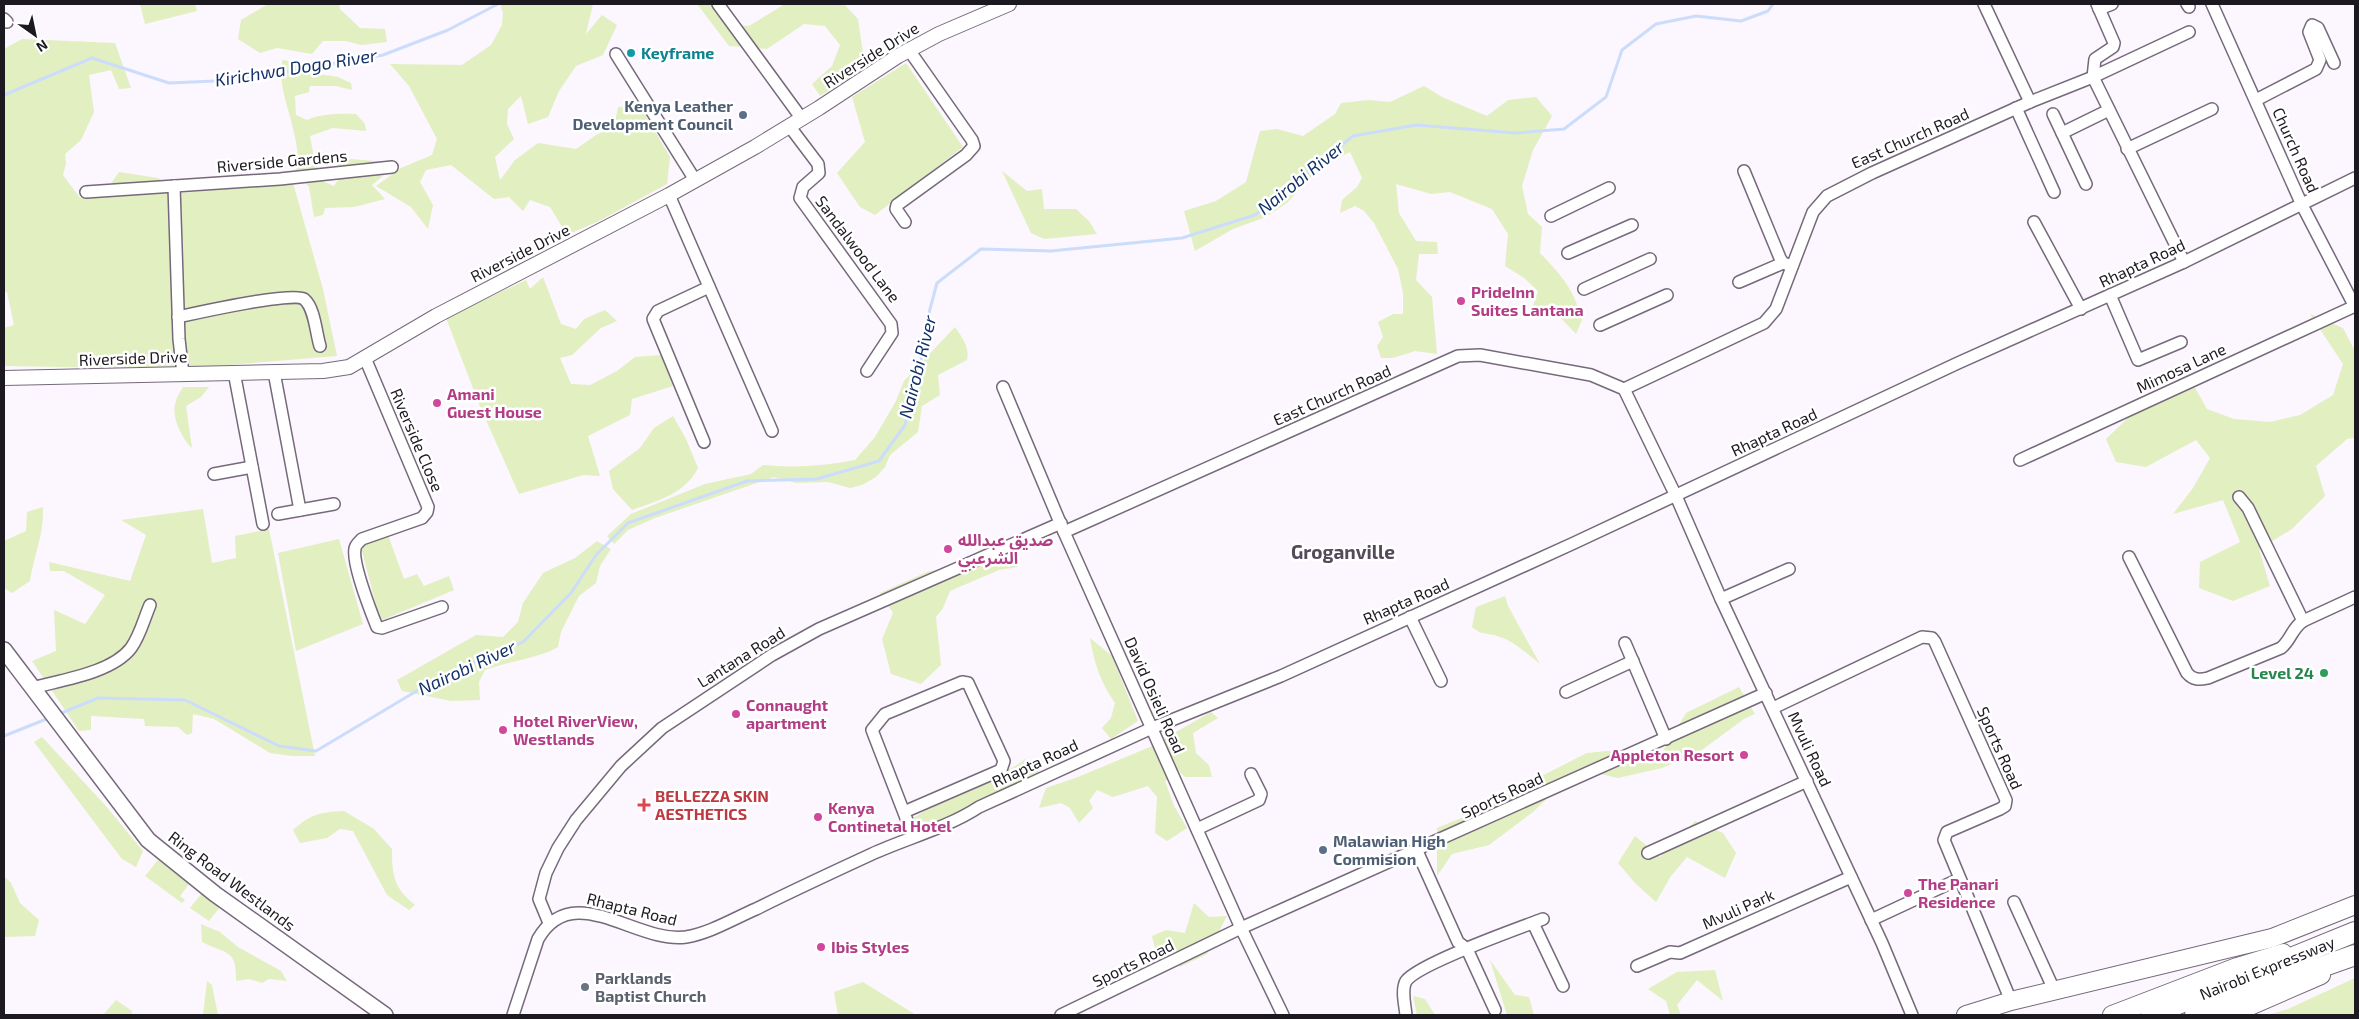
<svg xmlns="http://www.w3.org/2000/svg" width="2359" height="1019" viewBox="0 0 2359 1019" font-family="'Exo 2','Noto Sans Arabic',sans-serif">
<rect width="100%" height="100%" fill="#fcf6fe"/>
<g fill="#e2efc1">
<polygon points="140,4 195,4 197,11 145,24"/>
<polygon points="268,4 339,4 340,9 360,28 385,29 387,42 361,45 346,41 323,41 312,54 277,48 260,53 238,39 241,20"/>
<polygon points="500,4 593,4 586,34 602,15 617,25 603,55 576,66 559,91 548,117 528,124 521,96 508,109 507,124 514,139 495,157 500,180 515,160 538,143 576,149 596,135 614,127 618,107 640,106 670,157 667,184 599,221 567,235 550,207 530,200 523,211 509,197 494,199 451,165 426,170 420,182 433,205 428,229 411,207 376,186 401,168 432,155 437,139 409,86 390,64 462,65 491,45 502,25 503,13"/>
<polygon points="697,4 711,4 726,24 749,26 785,4 844,4 858,19 863,53 848,79 820,96 812,84 832,66 840,45 825,26 804,24 767,49 729,46"/>
<polygon points="22,39 115,43 131,88 119,89 111,70 89,75 94,112 81,140 65,154 66,163 63,175 80,198 110,185 119,172 158,178 182,193 293,183 323,289 337,356 179,369 4,366 4,328 14,325 7,292 4,292 4,49"/>
<path d="M282 60 302 63 318 74 338 77 351 83 352 90 336 86H310L309 92 295 96 296 115 307 120C318 114 342 113 356 114L365 124 366 131 333 128 310 136 314 158 322 181 334 186 338 180V163L351 159 387 162 384 175 372 185 385 199 354 207 325 208 323 215 314 217 309 187 295 172C305 155 285 106 282 84 281 77 282 68 282 60Z"/>
<polygon points="906,63 963,147 875,215 860,207 837,173 865,142 852,97"/>
<path d="M1424 86 1442 97 1487 116 1508 100 1536 97 1552 116 1533 150 1522 186 1528 214 1542 227 1540 253C1562 276 1574 289 1582 320L1576 334 1555 312 1529 317 1538 291 1524 278 1505 266 1508 234 1492 209 1450 192 1431 194 1396 184 1399 213 1416 241 1437 242 1438 254H1419L1416 280 1432 297 1437 354 1415 351 1393 358H1381L1377 346 1383 337 1378 322 1393 314H1403V293L1398 269 1374 223 1364 211 1355 206 1340 213 1342 200 1357 187 1362 178 1350 152 1321 166 1287 203 1266 217 1233 229 1195 251 1184 211 1216 201 1246 182 1260 131 1277 129 1303 136 1335 114 1341 103 1369 100 1390 102Z"/>
<polygon points="1002,171 1027,191 1042,189 1044,209 1076,209 1089,221 1097,234 1044,239 1031,233"/>
<polygon points="543,277 561,324 576,329 584,319 605,310 617,321 601,328 572,355 560,358 571,384 590,385 617,371 635,357 661,355 673,386 632,399 630,415 588,436 600,476 583,475 519,494 481,409 446,318 526,280 530,289"/>
<polygon points="2310,314 2343,328 2355,351 2355,438 2347,439 2316,466 2325,496 2292,529 2259,549 2270,586 2233,601 2199,588 2200,562 2240,542 2223,500 2173,514 2193,488 2210,458 2196,440 2146,467 2116,462 2106,439 2130,416 2190,379 2207,409 2234,419 2270,422 2300,415 2333,395 2343,364"/>
<path d="M955 327C962 337 970 348 967 360L938 375 940 395 922 406 918 432 890 455 885 467 876 477 862 485 850 488 828 482 796 483 774 477 655 518 628 530 614 544 607 536 631 514 705 484 751 474 763 465C794 468 824 466 855 460L875 437 896 401 904 381Z"/>
<path d="M183 387H209L201 397 186 406 192 448C182 439 170 415 176 401 177 396 181 391 183 387Z"/>
<path d="M673 416 686 439 698 468C685 494 657 501 632 510L613 489 609 471 640 448 654 428Z"/>
<path d="M43 507C44 535 34 554 30 581L12 593 4 588V541L26 531 27 512Z"/>
<polygon points="203,509 212,563 236,558 235,536 269,529 315,756 292,756 270,753 214,719 193,714 192,733 187,735 178,727 145,726 144,719 91,716 91,730 79,731 32,661 56,651 54,610 85,624 105,595 64,571 50,571 49,562 130,581 146,535 121,520"/>
<polygon points="388,535 404,579 417,574 424,586 449,576 454,590 380,621 361,547"/>
<polygon points="339,539 363,624 296,651 278,553"/>
<path d="M597 541 611 549 600 566 596 583 579 596 561 632 558 647C537 659 509 661 485 670L479 682 480 700 451 701 402 691 397 680 476 635 503 637 518 622 523 603 543 573 575 558Z"/>
<polygon points="997,541 1019,555 1018,567 999,570 950,591 943,608 936,617 941,665 921,684 891,674 882,639 893,613 880,593 927,572 949,567"/>
<path d="M1505 596 1508 606 1540 664C1527 654 1513 640 1497 636 1484 632 1483 636 1472 627L1476 607Z"/>
<path d="M1090 638 1112 656 1138 721 1111 739 1102 728 1111 718 1115 703C1101 683 1094 663 1090 638Z"/>
<polygon points="1739,687 1755,714 1744,719 1699,752 1662,768 1618,778 1578,769 1533,812 1489,845 1452,854 1437,876 1437,828 1483,809 1522,786 1587,753 1607,751 1661,754 1686,713"/>
<polygon points="1211,712 1218,718 1193,733 1196,753 1209,765 1212,777 1185,777 1178,770 1165,781 1174,806 1187,828 1167,841 1155,833 1157,797 1148,786 1113,797 1097,790 1089,801 1093,808 1079,823 1070,808 1061,803 1039,808 1046,788 1078,777 1150,747"/>
<polygon points="42,737 105,805 143,851 136,867 122,859 34,742"/>
<path d="M1025 759 1041 769 1019 796 924 838 912 819C948 795 991 785 1025 759Z"/>
<path d="M344 811 374 829 392 849C392 876 394 888 415 905L409 910 387 895 353 831 340 829 327 838 300 843 293 830C311 814 320 812 344 811Z"/>
<polygon points="1695,821 1723,833 1736,853 1725,878 1687,857 1671,876 1656,902 1636,884 1618,863 1635,836 1660,857"/>
<polygon points="158,860 189,884 180,896 185,900 182,903 145,876"/>
<polygon points="4,876 11,883 20,903 39,920 35,936 4,937"/>
<polygon points="202,893 220,907 209,921 190,908"/>
<polygon points="1194,903 1209,917 1227,916 1207,954 1180,967 1172,951 1155,948 1152,936 1166,930 1185,933"/>
<path d="M201 924 220 932 238 947 281 971 287 981 269 979 262 983 249 979 236 981C237 949 226 954 202 942Z"/>
<polygon points="1490,960 1515,995 1529,997 1534,1015 1507,1015"/>
<polygon points="1715,970 1723,1001 1697,980 1677,1005 1681,1015 1670,1015 1666,1001 1648,989 1677,972"/>
<polygon points="2355,978 2355,1015 2268,1015 2288,1009"/>
<polygon points="207,981 212,985 218,1015 203,1015"/>
<polygon points="863,982 916,1015 838,1015 834,992"/>
<polygon points="1413,996 1425,999 1435,1015 1417,1015"/>
<polygon points="116,1000 132,1011 132,1015 103,1015"/>
</g>
<g fill="none" stroke-linecap="round" stroke-linejoin="round">
<g stroke="#cbddfb" stroke-width="3">
<polyline points="4,95 92,58 169,83 238,80 383,55 448,30 498,4"/>
<polyline points="59,714 98,698 185,700 279,746 316,751 420,689 465,666 523,642 571,593 596,555 628,523 747,481 817,479 879,461 905,425 920,368 926,324 937,283 981,249 1051,251 1182,238 1255,215 1353,136 1416,125 1516,133 1564,129 1606,97 1622,50 1656,24 1696,16 1741,21 1768,11 1773,4"/>
<polyline points="4,736 49,718"/>
</g>
<g stroke="#75697a" stroke-width="14">
<g id="minor">
<polyline points="718,4 802,119"/>
<polyline points="1984,4 2030,102"/>
<polyline points="2097,4 2114,43 2113,47 2095,59 2093,77 2189,32"/>
<polyline points="2187,4 2189,7"/>
<polyline points="2212,4 2302,205 2355,307"/>
<polyline points="2099,9 2112,4"/>
<polyline points="4,19 7,22"/>
<polyline points="616,54 695,180"/>
<polyline points="2256,100 2316,69 2320,60 2309,32 2312,25 2318,28 2334,63"/>
<polyline points="2016,108 2054,192"/>
<polyline points="2053,114 2062,133"/>
<polyline points="790,127 818,164 819,173 803,187 800,198 891,324 892,333 867,371"/>
<polyline points="2127,149 2212,109"/>
<polyline points="1744,171 1780,258 1783,263 1792,266"/>
<polyline points="2086,184 2062,133 2109,110"/>
<polyline points="174,186 179,339 183,374"/>
<polyline points="86,192 280,179 392,167"/>
<polyline points="669,195 772,431"/>
<polyline points="1551,216 1609,188"/>
<polyline points="905,222 896,209 897,205 966,155 974,146 972,140 909,50"/>
<polyline points="2034,222 2081,309"/>
<polyline points="1568,253 1632,225"/>
<polyline points="1739,282 1783,263"/>
<polyline points="1584,289 1650,259"/>
<polyline points="2110,295 2138,360 2181,342"/>
<path d="M178 317C196 313 294 291 304 299 315 308 316 334 320 346"/>
<polyline points="1600,325 1667,295"/>
<path d="M365 358 428 507 427 512 422 518 362 539C359 542 355 545 355 549 352 563 371 612 377 627L382 628 442 607"/>
<polyline points="234,372 263,524"/>
<polyline points="274,372 300,510"/>
<polyline points="1003,387 1064,532 1241,928 1283,1015"/>
<polyline points="1624,389 1764,323 1776,309 1813,212 1827,196 1872,173 2030,102 2093,77 2184,262"/>
<polyline points="704,442 653,319 658,311 709,287"/>
<polyline points="2020,460 2355,306"/>
<polyline points="214,474 252,467"/>
<polyline points="278,514 334,504"/>
<polyline points="1064,532 1458,356 1480,355 1591,375 1624,389 1676,496 1721,599 1882,943 1912,1015"/>
<path d="M2129 557 2187 673C2193 680 2199 680 2208 678L2281 648C2291 640 2292 628 2303 621L2248 508 2239 497"/>
<polyline points="1721,599 1789,569"/>
<polyline points="1410,617 1441,681"/>
<polyline points="2303,621 2355,597"/>
<polyline points="1625,643 1666,739"/>
<path d="M32 688C61 680 112 673 131 648 140 636 144 619 150 605"/>
<polyline points="1566,692 1633,661"/>
<polyline points="1773,708 1922,637 1932,638 1935,642 2006,800 2005,806 2000,809 1947,832 1944,840 2011,1001"/>
<polyline points="904,812 1001,770 1004,761 968,683 962,682 885,714 872,730 913,836"/>
<polyline points="1197,829 1259,800 1261,794 1251,774"/>
<polyline points="1417,851 1458,942 1467,949 1495,1010"/>
<polyline points="1648,853 1807,781"/>
<polyline points="2014,902 2055,992"/>
<polyline points="1871,920 1959,879"/>
<polyline points="549,923 539,899 546,873 558,848 576,820 621,766 662,728 772,655 819,629 1061,523"/>
<polyline points="1533,923 1563,986"/>
<polyline points="1637,966 1670,952 1680,953 1851,877"/>
<path d="M513 1015 538 939C573 878 636 944 686 937 710 933 733 919 756 909 794 890 833 872 872 854 907 838 947 828 979 807L1152 728 1281 676 1574 543 1958 363 2184 262 2355 178"/>
<polyline points="1061,1015 1241,928 1766,693"/>
<path d="M1406 1015C1405 1005 1401 990 1406 981 1418 964 1519 928 1543 919"/>
</g>
</g>
<g stroke="#75697a" stroke-width="16">
<polyline id="tertiary" points="4,378 323,371 349,367 436,316 669,195 755,147 819,108 898,56 939,34 1009,4"/>
</g>
<g stroke="#75697a" stroke-width="18">
<polyline id="secondary" points="4,650 148,840 215,894 385,1015"/>
</g>
<g stroke="#75697a" stroke-width="20">
<g id="trunk">
<polyline points="1966,1015 2011,1001 2272,938 2355,905"/>
<polyline points="2112,1015 2237,967 2283,953"/>
<polyline points="2229,1015 2321,975"/>
</g>
</g>
<g stroke="#75697a" stroke-width="22">
<g id="motorway">
<polyline points="2151,1015 2355,932"/>
<polyline points="2195,1015 2247,993 2355,955"/>
</g>
</g>
<use href="#minor" stroke="#fff" stroke-width="11"/>
<use href="#tertiary" stroke="#fff" stroke-width="14"/>
<use href="#secondary" stroke="#fff" stroke-width="15"/>
<use href="#trunk" stroke="#fff" stroke-width="18"/>
<use href="#motorway" stroke="#fff" stroke-width="20"/>
</g>
<circle fill="#0f9aa8" stroke="#fff" stroke-width="2" cx="631" cy="53" r="5"/>
<g fill="#5c6f8a" stroke="#fff" stroke-width="2">
<circle cx="743" cy="115" r="5"/>
<circle cx="1323" cy="850" r="5"/>
</g>
<g fill="#d1479c" stroke="#fff" stroke-width="2">
<circle cx="1461" cy="301" r="5"/>
<circle cx="437" cy="403" r="5"/>
<circle cx="948" cy="549" r="5"/>
<circle cx="736" cy="714" r="5"/>
<circle cx="503" cy="730" r="5"/>
<circle cx="1744" cy="755" r="5"/>
<circle cx="818" cy="817" r="5"/>
<circle cx="1908" cy="893" r="5"/>
<circle cx="821" cy="947" r="5"/>
</g>
<circle fill="#2e9e5b" stroke="#fff" stroke-width="2" cx="2324" cy="673" r="5"/>
<path fill="#e0444e" stroke="#fff" stroke-width="2" d="M641.5 797.5h5v5h5v5h-5v5h-5v-5h-5v-5h5z"/>
<circle fill="#6b7280" stroke="#fff" stroke-width="2" cx="585" cy="987" r="5"/>
<g text-anchor="middle" stroke-width="5" stroke-linejoin="round" paint-order="stroke">
<g font-size="16" font-weight="bold" fill="#0d838f" stroke="#fff" text-anchor="start">
<text x="641" y="59">Keyframe</text>
</g>
<g font-size="16" fill="#1d1920" stroke="#fff">
<text transform="translate(871 55) rotate(-32)" y="6">Riverside Drive</text>
<text transform="translate(1910 138) rotate(-24)" y="6">East Church Road</text>
<text transform="translate(2296 150) rotate(66)" y="6">Church Road</text>
<text transform="translate(282 161) rotate(-5)" y="6">Riverside Gardens</text>
<text transform="translate(858 249) rotate(53)" y="6">Sandalwood Lane</text>
<text transform="translate(520 253) rotate(-27)" y="6">Riverside Drive</text>
<text transform="translate(2142 263) rotate(-25)" y="6">Rhapta Road</text>
<text transform="translate(133 358) rotate(-2)" y="6">Riverside Drive</text>
<text transform="translate(2181 368) rotate(-25)" y="6">Mimosa Lane</text>
<text transform="translate(1332 395) rotate(-24)" y="6">East Church Road</text>
<text transform="translate(1774 432) rotate(-25)" y="6">Rhapta Road</text>
<text transform="translate(417 440) rotate(67)" y="6">Riverside Close</text>
<text transform="translate(1406 601) rotate(-24)" y="6">Rhapta Road</text>
<text transform="translate(741 657) rotate(-32)" y="6">Lantana Road</text>
<text transform="translate(1155 695) rotate(66)" y="6">David Osieli Road</text>
<text transform="translate(2000 748) rotate(66)" y="6">Sports Road</text>
<text transform="translate(1810 749) rotate(65)" y="6">Mvuli Road</text>
<text transform="translate(1035 763) rotate(-25)" y="6">Rhapta Road</text>
<text transform="translate(1502 795) rotate(-25)" y="6">Sports Road</text>
<text transform="translate(232 881) rotate(37)" y="6">Ring Road Westlands</text>
<text transform="translate(632 909) rotate(14)" y="6">Rhapta Road</text>
<text transform="translate(1738 909) rotate(-24)" y="6">Mvuli Park</text>
<text transform="translate(1133 963) rotate(-26)" y="6">Sports Road</text>
<text transform="translate(2267 968) rotate(-22)" y="6">Nairobi Expressway</text>
</g>
<g font-size="16" font-weight="bold" fill="#4e5e75" stroke="#fff" text-anchor="end">
<text x="733" y="112">Kenya Leather<tspan x="733" dy="18">Development Council</tspan></text>
<text x="1333" y="847" text-anchor="start">Malawian High<tspan x="1333" dy="18">Commision</tspan></text>
</g>
<g font-size="16" font-weight="bold" fill="#b23c85" stroke="#fff" text-anchor="start">
<text x="1471" y="298">PrideInn<tspan x="1471" dy="18">Suites Lantana</tspan></text>
<text x="447" y="400">Amani<tspan x="447" dy="18">Guest House</tspan></text>
<text x="958" y="546">صديق عبدالله<tspan x="958" dy="18">الشرعبي</tspan></text>
<text x="746" y="711">Connaught<tspan x="746" dy="18">apartment</tspan></text>
<text x="513" y="727">Hotel RiverView,<tspan x="513" dy="18">Westlands</tspan></text>
<text x="1734" y="761" text-anchor="end">Appleton Resort</text>
<text x="828" y="814">Kenya<tspan x="828" dy="18">Continetal Hotel</tspan></text>
<text x="1918" y="890">The Panari<tspan x="1918" dy="18">Residence</tspan></text>
<text x="831" y="953">Ibis Styles</text>
</g>
<g font-size="16" font-weight="bold" fill="#27864d" stroke="#fff" text-anchor="end">
<text x="2314" y="679">Level 24</text>
</g>
<g font-size="16" font-weight="bold" fill="#be3a42" stroke="#fff" text-anchor="start">
<text x="655" y="802">BELLEZZA SKIN<tspan x="655" dy="18">AESTHETICS</tspan></text>
</g>
<g font-size="16" font-weight="bold" fill="#5b616d" stroke="#fff" text-anchor="start">
<text x="595" y="984">Parklands<tspan x="595" dy="18">Baptist Church</tspan></text>
</g>
<g font-size="18" font-style="italic" fill="#13326b" stroke="#fff">
<text transform="translate(296 68) rotate(-9)" y="6">Kirichwa Dogo River</text>
<text transform="translate(1301 178) rotate(-39)" y="6">Nairobi River</text>
<text transform="translate(918 367) rotate(-76)" y="6">Nairobi River</text>
<text transform="translate(467 668) rotate(-25)" y="6">Nairobi River</text>
</g>
<g font-size="19" font-weight="bold" fill="#544a5a" stroke="#fff">
<text x="1343" y="559">Groganville</text>
</g>
</g>
<rect width="2359" height="1019" fill="none" stroke="#1d1920" stroke-width="10"/>
<g transform="translate(35 35) rotate(147)" stroke="#ffffff" stroke-width="4" paint-order="stroke">
<path d="M0-4L9 19L0 12L-9 19Z" fill="#1d1920"/>
<text y="-8" font-size="14" font-weight="bold" text-anchor="middle" fill="#1d1920">N</text>
</g>
</svg>
